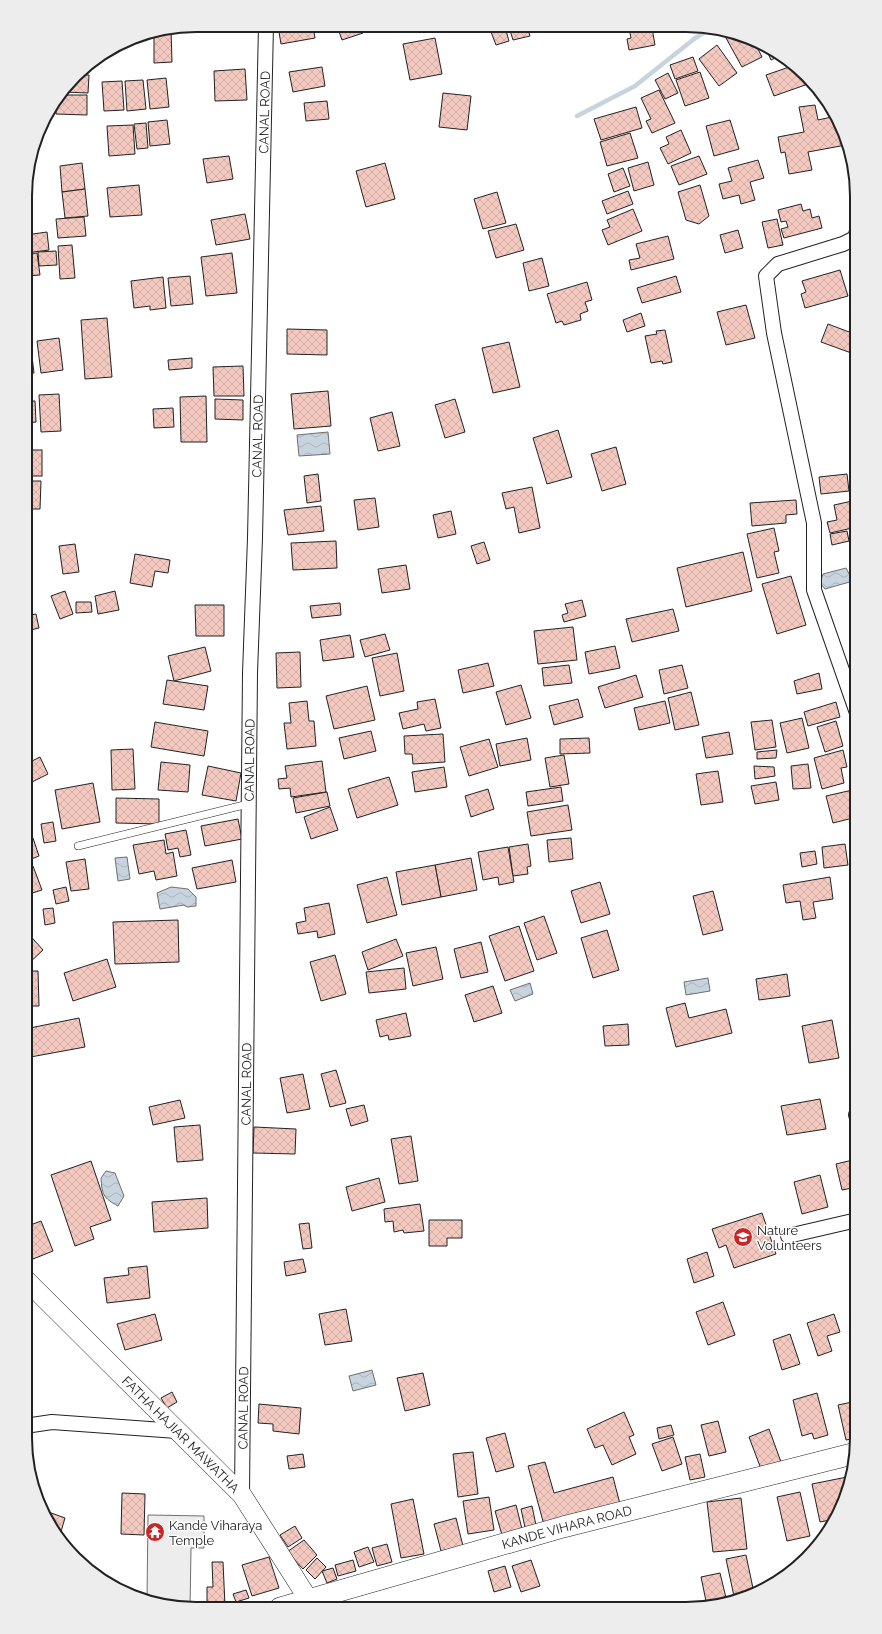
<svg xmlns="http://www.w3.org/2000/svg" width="882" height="1634" viewBox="0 0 882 1634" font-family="Raleway,sans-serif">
<defs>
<pattern id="water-waves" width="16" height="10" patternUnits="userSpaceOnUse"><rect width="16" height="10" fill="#c7d3dd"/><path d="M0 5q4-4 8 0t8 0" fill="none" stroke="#abb5bd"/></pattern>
<pattern id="building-cross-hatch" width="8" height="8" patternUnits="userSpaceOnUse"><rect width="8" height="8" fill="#f3c9c0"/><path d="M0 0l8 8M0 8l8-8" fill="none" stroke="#d0aca5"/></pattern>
</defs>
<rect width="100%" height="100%" fill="#fff"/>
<polygon fill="#ededed" stroke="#6f6f6f" points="148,1515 204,1516 204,1548 191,1548 190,1608 173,1608 147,1600"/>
<g fill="url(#water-waves)" stroke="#6f6f6f">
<polygon points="328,432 330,454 299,456 297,435"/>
<polygon points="846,568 853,581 825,589 820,583 823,574"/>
<polygon points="127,857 130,879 118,881 115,858"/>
<polygon points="171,887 188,889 196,897 196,906 187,907 184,905 160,909 157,893"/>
<polygon points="708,978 710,991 686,995 684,982"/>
<polygon points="530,983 533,994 515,1001 510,990"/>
<path d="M106 1171 115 1173 124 1196 118 1206C103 1198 102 1194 101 1178Z"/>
<polygon points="372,1370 376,1385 353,1391 349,1376"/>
</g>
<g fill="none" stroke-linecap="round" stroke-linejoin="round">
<polyline stroke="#c7d3dd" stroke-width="4.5" points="577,116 635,86 694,39 711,28"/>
</g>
<g fill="url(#building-cross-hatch)" stroke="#222">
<polygon points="278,26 313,26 315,38 281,44"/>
<polygon points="337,26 361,26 363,33 342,40"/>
<polygon points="433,26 461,27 434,32"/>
<polygon points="505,27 509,41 496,45 491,32"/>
<polygon points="509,27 527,27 530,36 513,40"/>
<polygon points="629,28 652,28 655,45 629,50 627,39 631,38"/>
<polygon points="171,30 172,62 154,63 154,33"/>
<polygon points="734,33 753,39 762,57 742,67 726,38"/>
<polygon points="435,38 442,74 410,80 403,44"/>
<polygon points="764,44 781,55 771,60"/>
<polygon points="717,45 737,73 719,86 699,59"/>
<polygon points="693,57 698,71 675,79 670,65"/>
<polygon points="795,65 805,74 808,84 774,96 766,75"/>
<polygon points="322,67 325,86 293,92 289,72"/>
<polygon points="245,69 247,100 215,101 214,71"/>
<polygon points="700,72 709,98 685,106 676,80"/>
<polygon points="668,73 678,93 665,99 655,80"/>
<polygon points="78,75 89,75 88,93 64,92"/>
<polygon points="166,78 169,107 150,109 147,80"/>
<polygon points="143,80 146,109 127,111 125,81"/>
<polygon points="122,81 124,110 104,111 102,82"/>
<polygon points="659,90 675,123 652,133 646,121 651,119 641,98"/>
<polygon points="443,93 471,96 467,130 439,127"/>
<polygon points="62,95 87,95 87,115 56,114 56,102"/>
<polygon points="327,101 329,119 306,121 304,103"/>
<polygon points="815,105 818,120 836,116 842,130 846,145 808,152 812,170 789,174 785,152 781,153 778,137 804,132 799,107"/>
<polygon points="636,107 642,128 601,140 594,119"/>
<polygon points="167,120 170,144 150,146 148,122"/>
<polygon points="730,120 739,149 714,156 706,126"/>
<polygon points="146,123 148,148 137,149 134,124"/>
<polygon points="133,125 135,154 109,156 107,126"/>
<polygon points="681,130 691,153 668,164 660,148 669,144 666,137"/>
<polygon points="630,133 638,158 607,166 600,142"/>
<polygon points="229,156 233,179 207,183 203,159"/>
<polygon points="699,156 707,174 679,185 671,166"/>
<polygon points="758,160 764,178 750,182 755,200 741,204 739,195 723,199 719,184 732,181 728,168"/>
<polygon points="648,162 654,185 634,191 628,168"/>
<polygon points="82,163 85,189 62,192 60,166"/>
<polygon points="385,163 395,199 366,207 356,171"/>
<polygon points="623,168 630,186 614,192 608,174"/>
<polygon points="139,185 142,215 110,217 107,188"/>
<polygon points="700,185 709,216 699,224 686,220 678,192"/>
<polygon points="85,189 88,216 65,218 62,192"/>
<polygon points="628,191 633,204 607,214 602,201"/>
<polygon points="497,192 506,223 483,229 474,199"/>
<polygon points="801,204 803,211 810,209 812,218 819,216 822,228 784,238 781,229 788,227 786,221 781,222 778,210"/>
<polygon points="633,209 642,231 608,245 602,230 610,227 607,220"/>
<polygon points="245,214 250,239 216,245 211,220"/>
<polygon points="84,217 86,236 58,238 56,219"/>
<polygon points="777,219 783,245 768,248 762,222"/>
<polygon points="516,224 524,250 496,258 488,231"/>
<polygon points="738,230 743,248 725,253 720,235"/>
<polygon points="47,232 49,250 26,253 26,235"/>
<polygon points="668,236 674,259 631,270 629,260 640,258 636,244"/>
<polygon points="72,245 75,278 60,279 58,246"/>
<polygon points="56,251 57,265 39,266 38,252"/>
<polygon points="37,253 40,275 26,276 26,254"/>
<polygon points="232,253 237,293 206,296 201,257"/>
<polygon points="542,258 549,286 529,291 523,263"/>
<polygon points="840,270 848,296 805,308 801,294 806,292 802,281"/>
<polygon points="190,276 193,304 171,306 168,278"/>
<polygon points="676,276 681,292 642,303 637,288"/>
<polygon points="163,277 166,308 150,310 150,306 134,308 131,281"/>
<polygon points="587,282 592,300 585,302 588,311 580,314 581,320 564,325 562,321 556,323 547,294"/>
<polygon points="746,305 755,338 726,345 717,312"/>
<polygon points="641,313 645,326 627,332 623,320"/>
<polygon points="107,318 112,377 85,379 81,320"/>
<polygon points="828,324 857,335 857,345 854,354 821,342"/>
<polygon points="287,329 327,330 327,355 287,354"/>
<polygon points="665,330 672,362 663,364 662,361 651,363 645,336 657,334 656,331"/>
<polygon points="59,338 63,370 41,373 37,341"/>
<polygon points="509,342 520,387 493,393 482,348"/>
<polygon points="26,348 31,348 34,373 26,374"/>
<polygon points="192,358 192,368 169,370 168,360"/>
<polygon points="243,366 244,396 214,396 213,367"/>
<polygon points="328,391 331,426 294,429 291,394"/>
<polygon points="59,394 61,431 41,432 39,395"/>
<polygon points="206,396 207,442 181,442 180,397"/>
<polygon points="215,399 243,400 243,420 215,419"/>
<polygon points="455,399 465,432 445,438 435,405"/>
<polygon points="26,401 35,401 36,422 26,423"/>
<polygon points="173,408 174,427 154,428 153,409"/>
<polygon points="392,412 400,446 378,451 370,418"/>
<polygon points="558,430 572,477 547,484 533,438"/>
<polygon points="616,447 626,484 602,491 591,454"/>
<rect x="26" y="450" width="16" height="26"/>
<polygon points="318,474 321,501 307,503 304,476"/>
<polygon points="847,474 849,491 821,494 819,477"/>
<polygon points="26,481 41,481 40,509 26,509"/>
<polygon points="532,487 540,528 519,533 514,507 506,509 502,493"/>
<polygon points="375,498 379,527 358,530 354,500"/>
<polygon points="796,500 797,514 786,515 786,523 752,526 750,503"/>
<polygon points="857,500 857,527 830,533 827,522 837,520 834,505"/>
<polygon points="321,506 324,531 288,535 284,510"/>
<polygon points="451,511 456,534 438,538 433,515"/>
<polygon points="774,528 779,551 774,552 779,573 757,578 747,534"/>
<polygon points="847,531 849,541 832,545 830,534"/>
<polygon points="857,539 857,551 854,552 851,541"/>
<polygon points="336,541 337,568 293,570 291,543"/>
<polygon points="484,542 490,560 477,564 471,546"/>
<polygon points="75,544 79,572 63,574 59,546"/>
<polygon points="743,552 752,591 686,607 677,568"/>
<polygon points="135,554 170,560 168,573 155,571 152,587 130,583"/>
<polygon points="406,565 410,589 382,593 378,569"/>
<polygon points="791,576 806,625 777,634 762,584"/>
<polygon points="65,591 73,614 60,619 51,596"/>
<polygon points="115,591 119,610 98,614 95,596"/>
<polygon points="582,600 586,616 564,622 562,615 568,613 565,604"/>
<polygon points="76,602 91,602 92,612 76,613"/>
<polygon points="340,603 341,615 312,618 310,606"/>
<polygon points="195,605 224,605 224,636 196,636"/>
<polygon points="673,609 679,631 632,642 626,619"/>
<polygon points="36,614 39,628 26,631 26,616"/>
<polygon points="573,627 577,660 538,664 534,631"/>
<polygon points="385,634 390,650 365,657 360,640"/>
<polygon points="350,635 354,657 323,661 320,640"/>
<polygon points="615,646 620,668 589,674 585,652"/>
<polygon points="205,647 211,671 174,681 168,656"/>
<polygon points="300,652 301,687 277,688 276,653"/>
<polygon points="397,653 404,691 380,696 372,658"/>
<polygon points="488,663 494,686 463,693 458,670"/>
<polygon points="569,665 572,683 544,686 542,668"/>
<polygon points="682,665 688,688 664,694 659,670"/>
<polygon points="819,673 822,689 797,694 794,681"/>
<polygon points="636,675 643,697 605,708 598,687"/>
<polygon points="167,680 208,686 204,710 163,704"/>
<polygon points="521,685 531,718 506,725 496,692"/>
<polygon points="367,686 375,720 334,729 326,696"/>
<polygon points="691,692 699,725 675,730 668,698"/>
<polygon points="435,699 441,728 426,731 424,724 403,729 399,713 418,709 417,702"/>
<polygon points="578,699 583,717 554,725 549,706"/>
<polygon points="307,701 309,721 314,721 316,746 287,749 284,723 291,723 289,703"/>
<polygon points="665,701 670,723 639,730 634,708"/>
<polygon points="836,702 840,717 808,726 804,712"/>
<polygon points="802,718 809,748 787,753 780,723"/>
<polygon points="772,720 776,747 755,750 751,722"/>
<polygon points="836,721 843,746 825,752 817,727"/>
<polygon points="155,722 208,731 204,756 151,747"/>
<polygon points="371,731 376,751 344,759 339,738"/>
<polygon points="729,732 733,754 706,758 702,737"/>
<polygon points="443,734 445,762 413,764 412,754 405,754 404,736"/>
<polygon points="527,738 531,760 500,766 496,744"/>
<polygon points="589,738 590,753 560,754 560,739"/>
<polygon points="489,739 498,767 469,776 460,747"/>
<polygon points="133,749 135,789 112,790 111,750"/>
<polygon points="777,750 776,758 757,759 757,752"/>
<polygon points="843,750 847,767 841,768 844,783 822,789 814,758"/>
<polygon points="564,755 569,784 550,787 545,758"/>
<polygon points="40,757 48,774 26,785 26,764"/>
<polygon points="322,761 326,792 291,797 290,788 279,789 278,779 287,778 285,766"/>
<polygon points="161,762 190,765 188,792 158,790"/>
<polygon points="808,764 811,788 793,789 791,766"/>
<polygon points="208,766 241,773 236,801 202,795"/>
<polygon points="754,766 774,767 775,776 755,779"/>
<polygon points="444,767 447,787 415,792 412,772"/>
<polygon points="718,771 723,802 701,805 696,774"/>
<polygon points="389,777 398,805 357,818 348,789"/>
<polygon points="776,782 779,800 755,804 751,786"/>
<polygon points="93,783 100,822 62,829 55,790"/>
<polygon points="561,787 563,801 528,806 526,792"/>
<polygon points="488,789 494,809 471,817 465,796"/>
<polygon points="857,789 857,817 833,823 826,796"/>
<polygon points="327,792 330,806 296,813 293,798"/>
<polygon points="116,798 159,799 159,824 116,823"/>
<polygon points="568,805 572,830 531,836 527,812"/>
<polygon points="330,807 338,830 311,839 304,817"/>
<polygon points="238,819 242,839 205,846 201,826"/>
<polygon points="53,822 56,841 44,843 41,824"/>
<polygon points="186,830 191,855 180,857 178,848 168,850 165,834"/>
<polygon points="33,838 39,856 26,861 26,841"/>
<polygon points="571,838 573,859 549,862 547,840"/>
<polygon points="164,840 166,854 173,852 177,876 156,880 154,871 139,874 133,845"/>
<polygon points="528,844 531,866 527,867 528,874 513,876 509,847"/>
<polygon points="845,844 848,865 824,868 822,847"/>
<polygon points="508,847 514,882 499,885 498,877 483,880 478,852"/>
<polygon points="815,851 817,864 802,867 800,853"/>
<polygon points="471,858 477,890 441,897 435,865"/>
<polygon points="85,859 89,889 71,891 66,862"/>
<polygon points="232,860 236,882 197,889 192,868"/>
<polygon points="435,865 441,897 402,905 396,872"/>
<polygon points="33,866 42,890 26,895 26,868"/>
<polygon points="387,877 397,915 367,923 357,885"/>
<polygon points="830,877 833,899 813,902 816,918 803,920 800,901 786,903 783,885"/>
<polygon points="600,882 610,914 581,923 571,891"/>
<polygon points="66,887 69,901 56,904 53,890"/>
<polygon points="713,891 723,930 703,935 693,896"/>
<polygon points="329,903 335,934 318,938 317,931 298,934 296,923 306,921 304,908"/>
<polygon points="53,908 55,923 45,925 43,909"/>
<polygon points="544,916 557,953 537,960 524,923"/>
<polygon points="178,920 179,962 115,964 113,922"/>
<polygon points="519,926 534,971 505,981 489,936"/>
<polygon points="607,930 619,970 593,978 581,938"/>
<polygon points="26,931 43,950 26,966"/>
<polygon points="396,939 403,956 368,970 362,952"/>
<polygon points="481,942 488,972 461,978 454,949"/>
<polygon points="436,947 443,979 413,986 406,953"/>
<polygon points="335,955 346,994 321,1001 310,962"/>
<polygon points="107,959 116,987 73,1001 64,973"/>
<polygon points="404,968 406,989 369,993 366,972"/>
<polygon points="26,971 38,971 39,1006 25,1006"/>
<polygon points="787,974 790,996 759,1000 756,979"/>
<polygon points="493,986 502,1013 474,1022 465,995"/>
<polygon points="685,1003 689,1018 726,1009 732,1033 676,1047 666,1008"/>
<polygon points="406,1013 411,1036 389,1040 388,1035 380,1037 376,1020"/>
<polygon points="79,1018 85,1047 25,1058 25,1029"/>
<polygon points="832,1020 839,1058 809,1063 802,1026"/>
<polygon points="628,1024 629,1045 605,1046 603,1026"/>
<polygon points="336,1070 346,1103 330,1107 321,1074"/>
<polygon points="303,1074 310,1109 287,1113 280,1078"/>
<polygon points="820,1099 826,1129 787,1135 781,1106"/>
<polygon points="180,1100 185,1118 153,1125 149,1107"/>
<polygon points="364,1105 368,1121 351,1126 346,1109"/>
<polygon points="200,1125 203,1160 177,1162 174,1127"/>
<polygon points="254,1127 296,1129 295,1154 253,1153"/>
<polygon points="411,1136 418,1181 399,1184 391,1139"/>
<polygon points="857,1159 857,1187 842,1190 836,1164"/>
<polygon points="91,1161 111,1220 90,1227 94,1239 75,1246 51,1175"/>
<polygon points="820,1175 828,1207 802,1214 794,1182"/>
<polygon points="379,1178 385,1202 352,1211 346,1187"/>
<polygon points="207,1198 208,1228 154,1232 152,1202"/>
<polygon points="420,1204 424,1231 404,1233 403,1230 394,1232 393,1221 385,1222 384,1209"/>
<polygon points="762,1213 776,1254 734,1268 726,1245 719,1248 712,1229"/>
<polygon points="429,1220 462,1220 462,1238 447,1238 447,1246 429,1246"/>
<polygon points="41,1221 53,1251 33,1259 25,1240 25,1227"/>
<polygon points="309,1223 312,1248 303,1249 299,1224"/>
<polygon points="707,1252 714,1276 694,1283 687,1259"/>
<polygon points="303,1259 306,1272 286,1276 284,1262"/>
<polygon points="147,1266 150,1298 107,1303 104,1278 129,1275 128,1268"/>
<polygon points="723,1302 735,1335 708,1345 696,1312"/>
<polygon points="346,1309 352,1341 325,1345 319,1314"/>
<polygon points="155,1314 162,1340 125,1350 117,1324"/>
<polygon points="834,1314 840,1332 827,1336 832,1351 818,1356 807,1323"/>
<polygon points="790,1334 800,1364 782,1370 773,1340"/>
<polygon points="423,1373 430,1405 405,1411 397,1378"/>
<polygon points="172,1392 177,1402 167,1408 161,1398"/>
<polygon points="817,1393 828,1435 814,1439 812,1433 802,1436 793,1400"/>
<polygon points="857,1401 857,1438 846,1440 838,1405"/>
<polygon points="259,1404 301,1408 299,1434 273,1431 273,1424 258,1423"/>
<polygon points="624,1412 634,1435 629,1437 636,1454 612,1465 603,1445 595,1448 587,1429"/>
<polygon points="718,1421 726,1452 709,1456 701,1425"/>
<polygon points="671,1425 674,1435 659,1439 657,1428"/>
<polygon points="769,1429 781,1462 761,1469 749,1437"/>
<polygon points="505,1433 514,1467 496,1472 486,1438"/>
<polygon points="673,1437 682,1464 662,1471 652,1444"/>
<polygon points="473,1452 478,1494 458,1497 453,1454"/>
<polygon points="303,1454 305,1467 289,1469 287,1456"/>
<polygon points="700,1454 705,1477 690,1480 685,1457"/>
<polygon points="545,1462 554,1493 613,1477 620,1504 544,1525 528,1466"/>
<polygon points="847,1477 848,1485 844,1503 835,1519 820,1522 812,1484"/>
<polygon points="800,1492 810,1536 787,1541 777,1497"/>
<polygon points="122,1493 145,1494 144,1535 121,1534"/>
<polygon points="489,1497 494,1530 468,1534 463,1501"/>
<polygon points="741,1498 747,1549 713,1552 707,1502"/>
<polygon points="413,1499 424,1554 401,1558 391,1504"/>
<polygon points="516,1505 522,1529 502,1535 495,1511"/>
<polygon points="532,1506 537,1530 526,1532 521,1509"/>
<polygon points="43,1510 65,1518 60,1535 56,1533"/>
<polygon points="456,1518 463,1546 441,1551 434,1524"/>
<polygon points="295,1526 302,1538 288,1547 280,1535"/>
<polygon points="304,1540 317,1555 303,1569 287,1552"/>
<polygon points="387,1544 392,1562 377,1566 372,1548"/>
<polygon points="368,1547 374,1562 359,1567 354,1552"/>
<polygon points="746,1555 754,1593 741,1600 735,1601 726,1559"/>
<polygon points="269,1557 279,1588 252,1596 242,1565"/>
<polygon points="317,1558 326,1567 315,1579 306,1570"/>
<polygon points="353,1560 356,1571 338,1576 335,1565"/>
<polygon points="531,1560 540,1586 521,1592 512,1566"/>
<polygon points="212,1562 223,1562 225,1606 207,1606 207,1587 213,1587"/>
<polygon points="505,1566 511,1587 494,1592 488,1571"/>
<polygon points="333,1568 337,1579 327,1583 322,1571"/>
<polygon points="720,1573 727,1602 707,1606 701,1577"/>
<polygon points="246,1590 249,1598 236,1602 233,1594"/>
</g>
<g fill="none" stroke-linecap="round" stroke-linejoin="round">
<g stroke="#222" stroke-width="8">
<polyline id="lane" points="78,846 248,804"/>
</g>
<g stroke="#222" stroke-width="16">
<g id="street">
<polyline points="857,713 814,590 814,523 774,333 766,276 778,264 843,244 855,238 857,231"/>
<polyline points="856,1115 857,1115"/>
<polyline points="788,1236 857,1220"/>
<polyline points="25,1426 52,1422 177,1431"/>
<path id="s1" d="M242 1495 250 673 255 538 266 25"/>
</g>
</g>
<g stroke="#222" stroke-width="20">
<g id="secondary">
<path id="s2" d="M25 1279 242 1495 314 1608"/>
</g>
</g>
<g stroke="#222" stroke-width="22">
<g id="primary">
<path id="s3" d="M280 1608 563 1527 856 1453"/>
</g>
</g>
<use href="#lane" stroke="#fff" stroke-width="7"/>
<use href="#street" stroke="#fff" stroke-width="14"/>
<use href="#secondary" stroke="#fff" stroke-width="19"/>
<use href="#primary" stroke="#fff" stroke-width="21"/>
</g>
<defs>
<g id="school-disc" transform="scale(1)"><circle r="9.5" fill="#c62828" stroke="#fff"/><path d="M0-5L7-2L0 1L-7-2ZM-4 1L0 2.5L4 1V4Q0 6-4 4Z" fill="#fff"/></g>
<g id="temple-disc" transform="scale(1)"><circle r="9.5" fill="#c62828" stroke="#fff"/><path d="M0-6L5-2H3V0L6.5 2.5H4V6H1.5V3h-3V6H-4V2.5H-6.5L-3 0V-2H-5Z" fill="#fff"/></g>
</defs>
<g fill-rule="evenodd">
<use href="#school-disc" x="743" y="1237"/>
<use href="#temple-disc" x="155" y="1532"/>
</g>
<g text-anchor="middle" stroke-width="3" stroke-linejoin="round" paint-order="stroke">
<g font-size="13" fill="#222" stroke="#fff">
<text dy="5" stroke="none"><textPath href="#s1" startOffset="1383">CANAL ROAD</textPath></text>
<text dy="5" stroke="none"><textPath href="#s1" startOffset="1059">CANAL ROAD</textPath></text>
<text dy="5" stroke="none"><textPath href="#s1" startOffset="735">CANAL ROAD</textPath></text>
<text dy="5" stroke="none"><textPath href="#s1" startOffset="411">CANAL ROAD</textPath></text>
<text dy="5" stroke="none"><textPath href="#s1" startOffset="87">CANAL ROAD</textPath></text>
<text dy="5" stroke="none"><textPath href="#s2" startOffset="220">FATHA HAJIAR MAWATHA</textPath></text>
<text dy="5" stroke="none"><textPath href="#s3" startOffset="298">KANDE VIHARA ROAD</textPath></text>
</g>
<g font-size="13" fill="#222" stroke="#fff" text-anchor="start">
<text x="757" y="1235">Nature<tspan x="757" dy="15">Volunteers</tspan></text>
<text x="169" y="1530">Kande Viharaya<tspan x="169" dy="15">Temple</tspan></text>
</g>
</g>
<path d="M0 0H882V1634H0ZM196 32H686A164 164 0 0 1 850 196V1438A164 164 0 0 1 686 1602H196A164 164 0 0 1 32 1438V196A164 164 0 0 1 196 32Z" fill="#ededed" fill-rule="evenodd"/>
<path fill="none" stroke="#222" stroke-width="2" d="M196 32H686A164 164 0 0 1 850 196V1438A164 164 0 0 1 686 1602H196A164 164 0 0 1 32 1438V196A164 164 0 0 1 196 32Z"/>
</svg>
